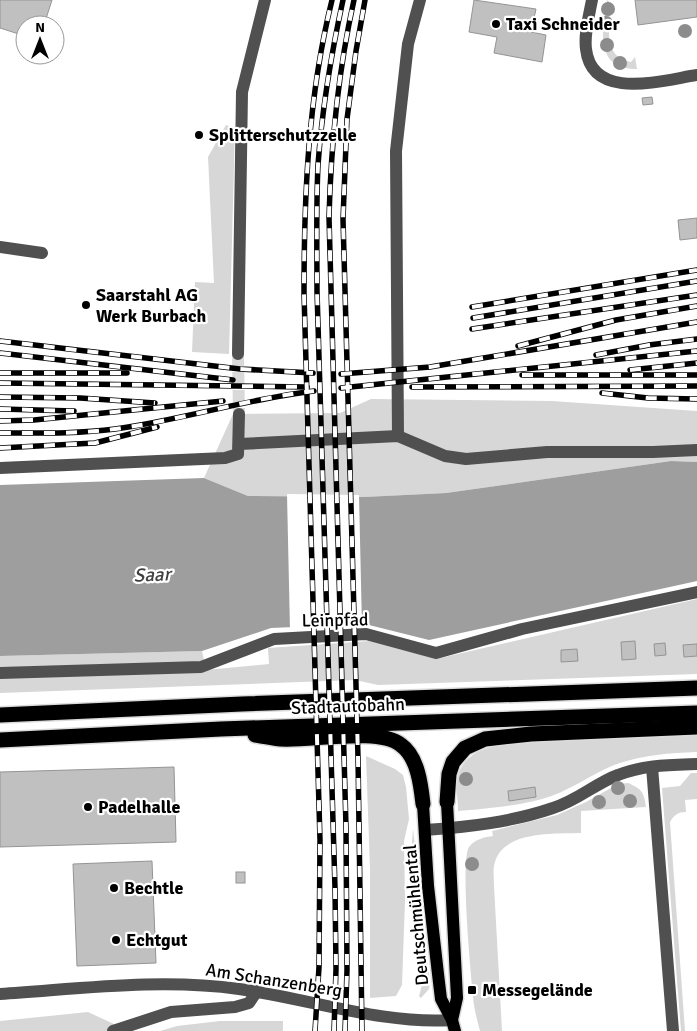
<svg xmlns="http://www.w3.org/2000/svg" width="697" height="1031" viewBox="0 0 697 1031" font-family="Signika,sans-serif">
<rect width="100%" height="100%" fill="#fff"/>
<g fill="#d7d7d7">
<path d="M607 0 611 3C610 24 601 57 631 62L635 57 637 69C593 69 603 29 607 0Z"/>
<polygon points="226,125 235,128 229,354 192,352 195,282 214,283 208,157"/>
<polygon points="371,399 552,401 697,411 697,462 671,461 446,493 364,497 248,496 204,478 233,414 340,413"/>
<polygon points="697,599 697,674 378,685 355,680 0,693 0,656 202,651 206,670 269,664 268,648 369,641 436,659"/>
<path d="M697 733V752C669 753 641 755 614 765 590 775 568 792 542 799 518 806 483 809 458 811 458 801 456 790 457 780 462 748 498 745 523 741Z"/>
<polygon points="366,756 395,769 403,775 406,787 409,819 404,841 405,900 402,985 396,996 370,998 370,869"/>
<path d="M691 773H697V799L685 800 686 812C678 812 674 815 670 822L685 1031H681L662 788 680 786Z"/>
<path d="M628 783C642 789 644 792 646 807L581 811V833C554 834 500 830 494 866 493 872 494 879 494 886L502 1031H480C477 1020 474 1008 473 997 471 975 460 861 469 847 475 839 485 837 493 836L492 831 557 815 586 802 618 784Z"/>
<polygon points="413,829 419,883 414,883 412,842"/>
<path d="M420 892 430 982 429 989 421 998 419 996C428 972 419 926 416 900L417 894Z"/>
<polygon points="88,1012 129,1031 0,1031 0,1021"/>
<polygon points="220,1021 283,1021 283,1031 160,1031 177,1026"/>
</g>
<polygon fill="#9e9e9e" points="671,461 697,462 697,581 429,640 365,624 271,628 202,651 0,656 0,485 204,478 248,496 364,497 446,493"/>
<polygon fill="#fff" points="287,494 359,495 362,627 290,630"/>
<g fill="#c0c0c0" stroke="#949494">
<polygon points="0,0 52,0 44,25 25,25 25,36 0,28"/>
<polygon points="474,0 536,9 531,32 546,35 542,62 494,53 497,37 469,32"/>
<polygon points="635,0 697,0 697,17 638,25"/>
<polygon points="652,97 653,104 643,105 642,98"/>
<polygon points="697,218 697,238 680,240 678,220"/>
<polygon points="635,641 636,659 622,660 621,642"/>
<polygon points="665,643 666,655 655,656 654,644"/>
<polygon points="697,644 697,656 684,657 683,645"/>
<polygon points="577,649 578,661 561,662 561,650"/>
<polygon points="174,767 176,842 0,847 0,772"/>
<polygon points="535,787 536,797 509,801 508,791"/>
<polygon points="152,861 156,963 77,966 73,864"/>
<rect x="236" y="872" width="9" height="11"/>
</g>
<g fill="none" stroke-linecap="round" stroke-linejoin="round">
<polyline stroke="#d9d9d9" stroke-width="12" stroke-dasharray="12 6" stroke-linecap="butt" points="238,354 239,414"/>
<g stroke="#dbdbdb" stroke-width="15">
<g id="major">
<polyline points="447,802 457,998 452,1020"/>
<polyline points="423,804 428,886 438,974 441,999 452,1020 455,1031"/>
</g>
</g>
<g stroke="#dbdbdb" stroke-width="18">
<g id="highway">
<polyline points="0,715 242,704 697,688"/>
<path d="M255 735C263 736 272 738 281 739 311 741 379 727 401 745 418 757 421 786 423 804"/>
<polyline points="0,740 221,729 697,713"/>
<polyline points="447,802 449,774 453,762 465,748 485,739 531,734 697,727"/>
</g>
</g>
<g stroke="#505050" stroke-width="12">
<path d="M592 0C589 16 584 34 586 49 592 102 663 80 697 75"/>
<polyline points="0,247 42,253"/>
<polyline points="238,354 242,92 265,0"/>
<polyline points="398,436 396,151 408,44 420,0"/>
<polyline points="239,444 398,436 445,456 466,459 547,452 653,452 697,450"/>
<polyline points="0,468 225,458 238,454 239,414"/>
<polyline points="0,673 201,667 274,639 366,634 436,653 522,629 697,592"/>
<polyline points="652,767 673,1031"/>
<path d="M425 830C469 827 512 822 553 808 577 801 596 783 618 775 643 765 670 765 697 764"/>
<path d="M0 994C79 989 160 978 239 989 307 998 383 1025 452 1020"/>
<polyline points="113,1031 171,1012 235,1007 249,1003 257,991"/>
</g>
<use href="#major" stroke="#000" stroke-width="12"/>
<use href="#highway" stroke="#000" stroke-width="15"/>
<g stroke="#000" stroke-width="5.5">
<g id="rail">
<polyline points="472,307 697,270"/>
<polyline points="473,318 697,281"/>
<polyline points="472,329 697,295"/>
<polyline points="0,341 240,369 313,373"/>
<polyline points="518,346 616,320 697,306"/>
<polyline points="0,353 233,380"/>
<polyline points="596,355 649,345 697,339"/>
<polyline points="630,370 697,363"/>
<polyline points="0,373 127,373"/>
<polyline points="341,374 430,367 697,322"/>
<polyline points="522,375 697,375"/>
<polyline points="0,383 307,387"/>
<polyline points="412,387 697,386"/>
<polyline points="341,388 697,351"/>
<polyline points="602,393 648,398 697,399"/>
<polyline points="0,397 80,398 155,403"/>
<polyline points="0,409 74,411"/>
<polyline points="0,421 34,420 223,401"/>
<path d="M0 433C38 433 77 434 115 429 182 420 246 399 314 391"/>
<polyline points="0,448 95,443 157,427"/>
<path d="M315 1031 319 967 320 840 304 294C304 194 308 97 332 0"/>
<path d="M334 1031 336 969 335 888 317 291C317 249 316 207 318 165 322 109 331 55 343 0"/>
<path d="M345 1031 347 970 346 827 329 217C331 144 338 72 354 0"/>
<polyline points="362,1031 358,757 343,219 347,119 356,51 365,0"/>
</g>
</g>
<use href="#rail" stroke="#fff" stroke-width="4" stroke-dasharray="11" stroke-linecap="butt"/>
</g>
<g fill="#8c8c8c">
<circle cx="608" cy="9" r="7"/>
<circle cx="606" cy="23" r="7"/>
<circle cx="685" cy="31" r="7"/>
<circle cx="607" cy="45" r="7"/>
<circle cx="620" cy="63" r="7"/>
<circle cx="466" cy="779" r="7"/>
<circle cx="618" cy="788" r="7"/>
<circle cx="630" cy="801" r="7"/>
<circle cx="599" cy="802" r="7"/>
<circle cx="472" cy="864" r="7"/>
</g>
<g fill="#000" stroke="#fff" stroke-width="2">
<circle cx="496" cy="24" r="5"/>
<circle cx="199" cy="135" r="5"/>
<circle cx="86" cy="305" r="5"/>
<circle cx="88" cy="807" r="5"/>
<circle cx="114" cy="888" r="5"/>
<circle cx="116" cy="940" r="5"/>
<rect x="467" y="985" width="10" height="10" rx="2.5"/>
</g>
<g text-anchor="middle" stroke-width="4.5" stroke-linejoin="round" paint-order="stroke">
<g font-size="18" font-weight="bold" fill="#000" stroke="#fff" text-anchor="start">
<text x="506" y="30">Taxi Schneider</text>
<text x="209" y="141">Splitterschutzzelle</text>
<text x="96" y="301">Saarstahl AG<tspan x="96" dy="21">Werk Burbach</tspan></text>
<text x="98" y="813">Padelhalle</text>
<text x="124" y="894">Bechtle</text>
<text x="126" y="946">Echtgut</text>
<text x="482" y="996">Messegelände</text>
</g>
<g font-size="18" fill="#000" stroke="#fff">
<text transform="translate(335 620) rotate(-1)" y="6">Leinpfad</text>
<text transform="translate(348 706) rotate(-2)" y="6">Stadtautobahn</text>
<text transform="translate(416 915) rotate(-95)" y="6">Deutschmühlental</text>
<text transform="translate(274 980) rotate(9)" y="6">Am Schanzenberg</text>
</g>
<g font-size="19" font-style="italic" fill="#3f3f3f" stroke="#fff">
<text transform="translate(152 574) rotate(-2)" y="7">Saar</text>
</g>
</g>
<g transform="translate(40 40)"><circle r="24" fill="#ffffff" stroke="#999999"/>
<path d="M0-4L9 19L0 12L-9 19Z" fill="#000000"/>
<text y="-8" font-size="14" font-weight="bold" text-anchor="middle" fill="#000000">N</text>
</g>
</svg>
